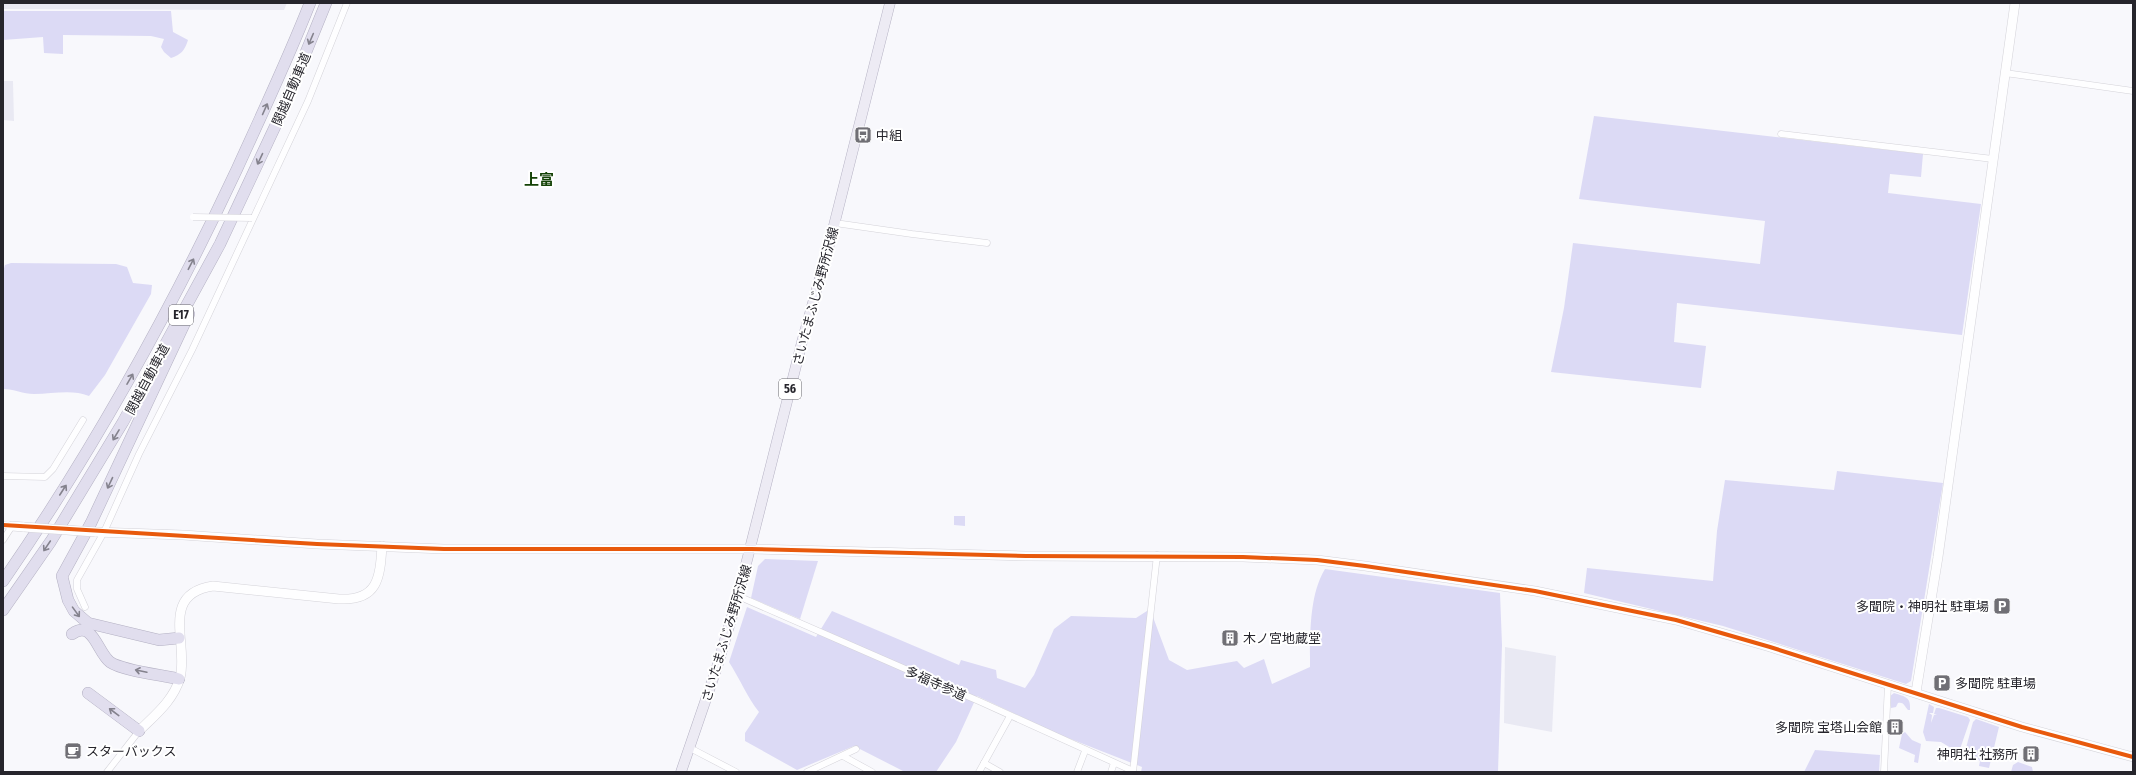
<svg xmlns="http://www.w3.org/2000/svg" width="2136" height="775" viewBox="0 0 2136 775" font-family="'Fira Sans Condensed','Noto Sans JP',sans-serif">
<rect width="100%" height="100%" fill="#f8f8fc"/>
<g fill="#e9e9f3">
<polygon points="3,3 287,3 284,10 3,9"/>
<polygon points="3,81 13,81 14,121 3,120"/>
<polygon points="1505,647 1556,656 1552,732 1504,723"/>
</g>
<g fill="#dcdaf5">
<path d="M3 11H171L173 32 188 40C185 50 181 55 171 58L164 52 161 47 164 39 151 36 63 35V54L44 53 43 37 3 40Z"/>
<polygon points="1594,116 1923,154 1921,177 1890,174 1888,193 1981,204 1962,335 1677,303 1674,342 1706,346 1701,388 1551,372 1564,308 1573,243 1760,264 1765,221 1579,199"/>
<path d="M11 263 116 264 127 267 133 283 152 285 151 294 105 375 89 396C72 389 53 394 34 394 23 394 14 389 3 389V272L5 265Z"/>
<polygon points="1837,471 1943,483 1911,681 1906,684 1723,626 1584,593 1587,568 1713,581 1717,531 1725,480 1834,490"/>
<polygon points="954,516 965,516 965,526 954,525"/>
<polygon points="765,559 818,561 800,619 751,598 758,566"/>
<path d="M1325 569 1500 593 1502 645 1498 772H1141L1142 767 1058 734 977 696 956 742 936 772H905L854 746 797 770 745 741V733L759 712C747 697 740 679 729 662L747 607 816 637 832 611 959 665 961 660 996 670 997 678 1025 688 1034 675 1054 629 1071 616 1136 618 1150 609 1169 660 1187 670 1237 661 1244 668 1264 659 1272 684 1310 667C1310 636 1309 595 1325 569Z"/>
<path d="M1894 693C1906 697 1911 697 1910 710H1908C1904 706 1904 702 1898 703L1896 707 1891 708 1890 696Z"/>
<polygon points="1929,704 1934,707 1933,713 1929,713 1932,715 1931,723 1934,715 1937,715 1934,714 1936,708 1939,708 1968,717 1970,720 1960,749 1956,751 1941,742 1926,741 1923,732"/>
<path d="M1976 719 1999 727 1989 768 1979 766 1980 761 1978 759 1975 760C1970 757 1970 755 1970 749L1966 748 1973 722Z"/>
<polygon points="1905,732 1912,740 1921,744 1918,763 1914,762 1915,755 1899,748 1902,734"/>
<polygon points="1815,750 1880,755 1879,772 1804,772"/>
<polygon points="2018,762 2032,767 2033,772 2011,772 2013,765"/>
</g>
<g fill="none" stroke-linecap="round" stroke-linejoin="round">
<g stroke="#d4d3d9" stroke-width="7">
<g id="street">
<polyline points="2005,73 2133,91"/>
<polyline points="1781,134 1993,159"/>
<polyline points="835,223 912,234 987,243"/>
<polyline points="3,476 45,477 53,469 83,420"/>
<polyline points="3,525 12,526 3,540"/>
<polyline points="738,596 981,702 1133,771"/>
<polyline points="85,607 77,589 77,580 104,532 139,454 192,350 308,101 347,3"/>
<polyline points="690,748 736,772"/>
<polyline points="843,756 872,772"/>
<polyline points="984,763 1000,772"/>
<polyline points="107,772 139,731"/>
<polyline points="807,772 856,749"/>
<polyline points="979,772 1010,716"/>
<polyline points="1077,772 1085,751"/>
<polyline points="1111,772 1114,763"/>
<polyline points="1133,772 1157,555"/>
<polyline points="1884,772 1888,684"/>
</g>
</g>
<g stroke="#d4d3d9" stroke-width="10">
<g id="secondary">
<polyline points="12,526 24,527"/>
<polyline points="95,532 183,535 317,544 444,549 751,549 1026,556 1243,557 1317,560 1365,566 1535,591 1676,620 1770,647 2022,727 2133,757"/>
<polyline points="1916,692 1938,557 2015,3"/>
<path d="M139 731C155 715 173 701 180 678 189 644 159 594 213 586L339 599C378 601 380 578 382 546"/>
</g>
</g>
<g stroke="#b4b1c3" stroke-width="11">
<polyline id="primary" points="681,772 717,667 738,596 802,342 828,249 890,3"/>
</g>
<g stroke="#b4b1c3" stroke-width="12">
<g id="highway">
<path d="M3 581C93 451 170 312 237 169 262 114 288 59 310 3"/>
<polyline points="3,610 51,541 123,422 220,244 280,116 326,3"/>
<path d="M72 634C93 619 97 652 110 662 123 671 163 675 179 679"/>
<polyline points="179,638 159,640 88,623 74,611 68,600 62,576 91,523 189,314"/>
<polyline points="88,693 139,731"/>
</g>
</g>
<use href="#street" stroke="#fefeff" stroke-width="6"/>
<use href="#secondary" stroke="#fefeff" stroke-width="9"/>
<use href="#primary" stroke="#edebf4" stroke-width="10"/>
<use href="#highway" stroke="#e1deee" stroke-width="11"/>
<g stroke="#d4d3d9" stroke-width="7" stroke-linecap="butt">
<polyline id="street-bridge" points="193,217 252,218"/>
</g>
<g stroke="#d4d3d9" stroke-width="10" stroke-linecap="butt">
<polyline id="secondary-bridge" points="24,527 95,532"/>
</g>
<use href="#street-bridge" stroke="#fefeff" stroke-width="6"/>
<use href="#secondary-bridge" stroke="#fefeff" stroke-width="9"/>
<g stroke="#fff" stroke-width="6">
<polyline id="cycleway" points="3,525 317,544 444,549 751,549 1026,556 1243,557 1317,560 1365,566 1535,591 1676,620 1770,647 2022,727 2133,757"/>
</g>
<use href="#cycleway" stroke="#e8590c" stroke-width="4"/>
</g>
<defs><path id="oneway-shaft" d="M-6 0H5M1.5-3L5.5 0L1.5 3" fill="none" stroke-width="1.6" stroke-linecap="round" stroke-linejoin="round"/></defs>
<g stroke="#84828d">
<use href="#oneway-shaft" transform="translate(311 39) rotate(113)"/>
<use href="#oneway-shaft" transform="translate(265 109) rotate(-66)"/>
<use href="#oneway-shaft" transform="translate(260 159) rotate(115)"/>
<use href="#oneway-shaft" transform="translate(191 264) rotate(-63)"/>
<use href="#oneway-shaft" transform="translate(130 379) rotate(-60)"/>
<use href="#oneway-shaft" transform="translate(116 435) rotate(121)"/>
<use href="#oneway-shaft" transform="translate(110 483) rotate(115)"/>
<use href="#oneway-shaft" transform="translate(63 490) rotate(-57)"/>
<use href="#oneway-shaft" transform="translate(47 546) rotate(124)"/>
<use href="#oneway-shaft" transform="translate(76 612) rotate(54)"/>
<use href="#oneway-shaft" transform="translate(141 671) rotate(-168)"/>
<use href="#oneway-shaft" transform="translate(114 712) rotate(-143)"/>
</g>
<defs>
<g id="bus-square" transform="scale(0.9)"><rect x="-9" y="-9" width="18" height="18" rx="4" fill="#706f75" stroke="#fff"/><path d="M-5-6H5V4H4V6H2V4H-2V6H-4V4H-5ZM-3.5-4V0h7V-4ZM-3.5 1.2v1.5H-2V1.2ZM2 1.2v1.5H3.5V1.2Z" fill="#fff"/></g>
<g id="parking-square" transform="scale(0.9)"><rect x="-9" y="-9" width="18" height="18" rx="4" fill="#706f75" stroke="#fff"/><path d="M-3.5-5.5H1a3.5 3.5 0 0 1 0 7H-1V5.5H-3.5ZM-1-3.4V-.6H.8a1.4 1.4 0 0 0 0-2.8Z" fill="#fff"/></g>
<g id="building-square" transform="scale(0.9)"><rect x="-9" y="-9" width="18" height="18" rx="4" fill="#706f75" stroke="#fff"/><path d="M-4-6H4V6H1V3H-1V6H-4ZM-2.5-4.3h1.7v1.8h-1.7ZM.8-4.3h1.7v1.8H.8ZM-2.5-1h1.7V.8h-1.7ZM.8-1h1.7V.8H.8Z" fill="#fff"/></g>
<g id="cafe-square" transform="scale(0.9)"><rect x="-9" y="-9" width="18" height="18" rx="4" fill="#706f75" stroke="#fff"/><path d="M-5.5-4.5H6V0H3Q3 3.5 0 3.5H-2.5Q-5.5 3.5-5.5 0ZM3-3.2v2h1.7v-2ZM-6 4.5H4V6H-6Z" fill="#fff"/></g>
</defs>
<g fill-rule="evenodd">
<use href="#bus-square" x="863" y="135"/>
<use href="#parking-square" x="2002" y="606"/>
<use href="#building-square" x="1230" y="638"/>
<use href="#parking-square" x="1942" y="683"/>
<use href="#building-square" x="1895" y="727"/>
<use href="#cafe-square" x="73" y="751"/>
<use href="#building-square" x="2031" y="754"/>
</g>
<g text-anchor="middle" stroke-width="4" stroke-linejoin="round" paint-order="stroke">
<g fill="#fff" stroke="#67666b" stroke-width="1">
<rect x="169" y="305" width="24" height="20" rx="3"/>
<rect x="779" y="379" width="22" height="20" rx="3"/>
</g>
<g font-size="12" font-weight="bold" fill="#26252c">
<text x="181" y="319">E17</text>
<text x="790" y="393">56</text>
</g>
<g font-size="13" fill="#26252c" stroke="#fff">
<text transform="translate(291 89) rotate(-67)" y="5">関越自動車道</text>
<text transform="translate(815 296) rotate(-75)" y="5">さいたまふじみ野所沢線</text>
<text transform="translate(147 379) rotate(-62)" y="5">関越自動車道</text>
<text transform="translate(726 633) rotate(-73)" y="5">さいたまふじみ野所沢線</text>
<text transform="translate(936 683) rotate(24)" y="5">多福寺参道</text>
</g>
<g font-size="13" fill="#26252c" stroke="#fff" text-anchor="start">
<text x="876" y="140">中組</text>
<text x="1989" y="611" text-anchor="end">多聞院・神明社 駐車場</text>
<text x="1243" y="643">木ノ宮地蔵堂</text>
<text x="1955" y="688">多聞院 駐車場</text>
<text x="1882" y="732" text-anchor="end">多聞院 宝塔山会館</text>
<text x="86" y="756">スターバックス</text>
<text x="2018" y="759" text-anchor="end">神明社 社務所</text>
</g>
<g font-size="15" font-weight="bold" fill="#144206" stroke="#fff">
<text x="539" y="185">上富</text>
</g>
</g>
<rect width="2136" height="775" fill="none" stroke="#26252c" stroke-width="8"/>
</svg>
